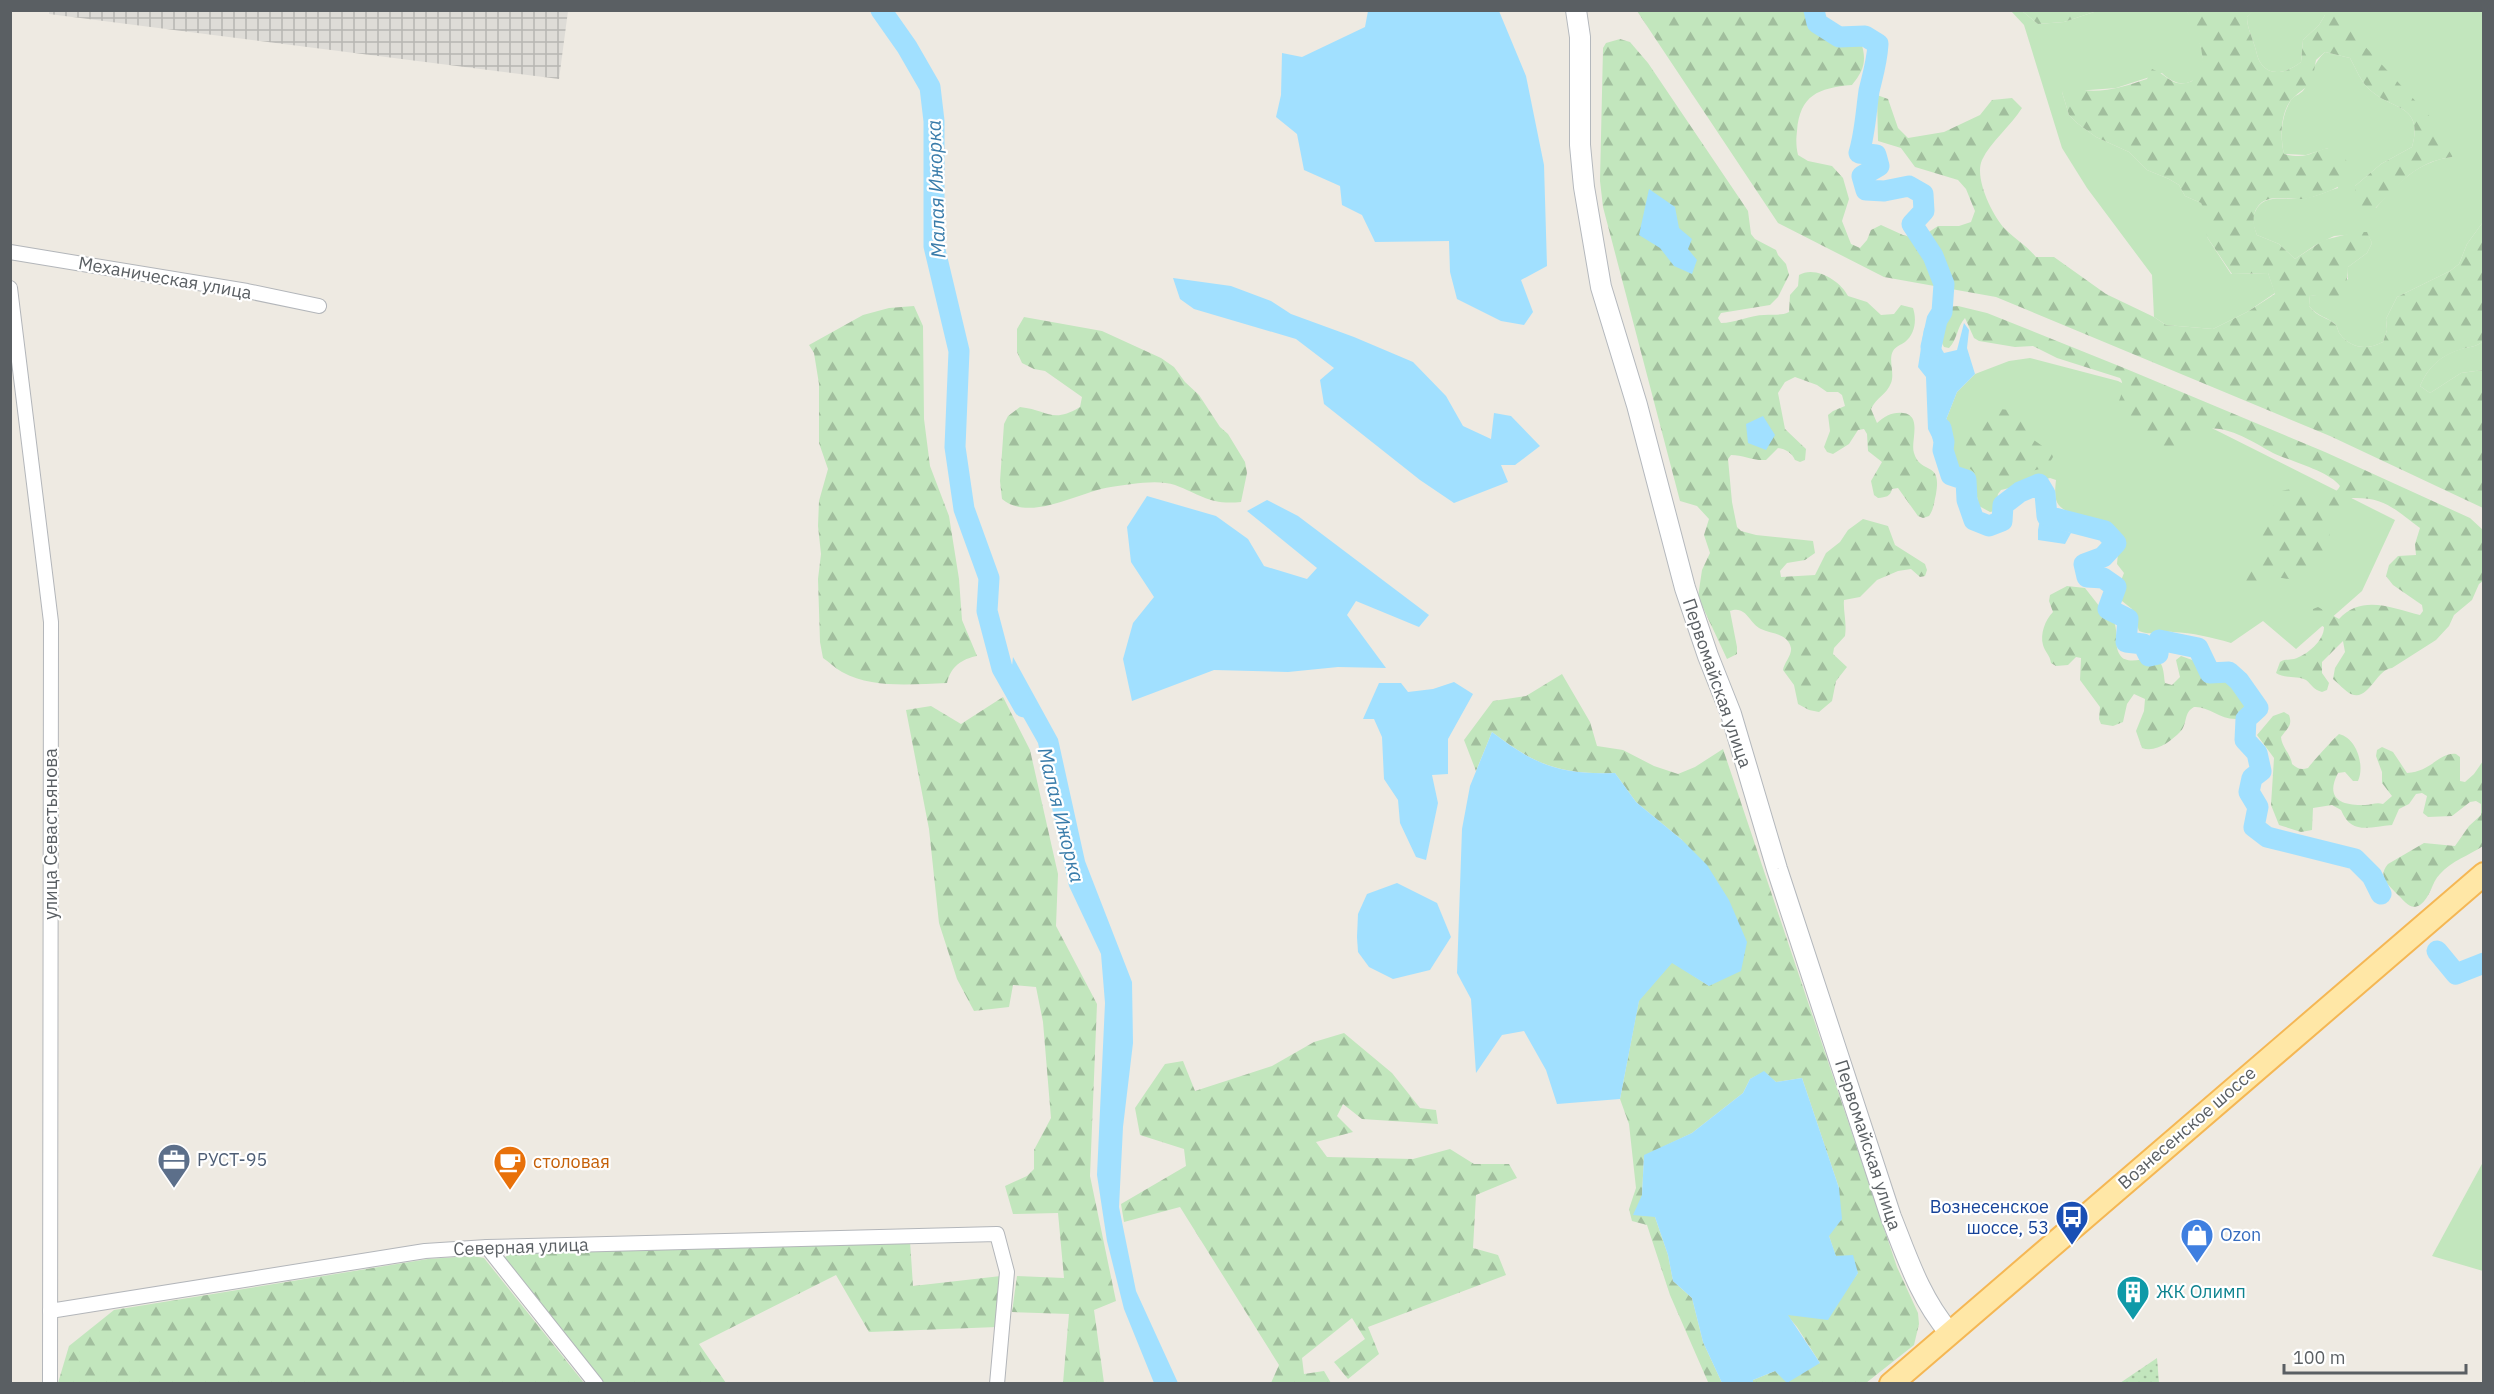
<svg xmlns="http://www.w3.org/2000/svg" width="2494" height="1394" viewBox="0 0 2494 1394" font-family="'IBM Plex Sans',sans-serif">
<defs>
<pattern id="industrial-grid" width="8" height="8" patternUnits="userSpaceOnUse" patternTransform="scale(1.5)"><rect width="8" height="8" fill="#dedcd7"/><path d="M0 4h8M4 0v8" fill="none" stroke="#b7b6b2"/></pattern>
<pattern id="forest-firs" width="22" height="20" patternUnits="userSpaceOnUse" patternTransform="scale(1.5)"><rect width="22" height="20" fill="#c2e6bd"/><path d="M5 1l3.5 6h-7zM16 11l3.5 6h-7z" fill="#a1be9d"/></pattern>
<pattern id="park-dots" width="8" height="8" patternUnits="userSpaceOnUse" patternTransform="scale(1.5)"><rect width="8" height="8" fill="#c2e6bd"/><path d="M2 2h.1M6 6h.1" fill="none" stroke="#a1be9d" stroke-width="1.8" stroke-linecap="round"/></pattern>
</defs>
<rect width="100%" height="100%" fill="#eeeae2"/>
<polygon fill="url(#industrial-grid)" points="49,11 49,10 568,11 559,79 49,14"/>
<g fill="#c2e6bd">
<path d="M2118 10 2187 11C2192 20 2204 50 2203 61 2199 86 2179 90 2162 73L2116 88 2062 92 2069 115 2077 123 2096 137 2129 152 2147 170 2169 179 2179 185 2185 196 2201 203 2207 213V237L2231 274 2268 273 2275 293 2247 312 2213 329 2166 325 2154 317 2152 275 2087 188 2062 148 2024 25 2011 11H2022L2038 24 2064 22 2097 11Z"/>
<path d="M2253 10 2483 11V222L2467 244 2459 264 2450 271 2397 297 2386 319 2387 330 2383 342C2368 350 2351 349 2340 334 2338 332 2338 328 2336 325 2328 317 2318 317 2309 306L2310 295 2321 296 2348 279V267L2367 253 2372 243 2367 233 2334 236 2314 246 2295 259 2279 244 2257 235C2254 227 2251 220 2255 212 2264 191 2289 202 2307 198 2318 196 2327 191 2338 188L2328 148 2306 155 2284 154C2280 137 2281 116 2291 100 2295 95 2302 94 2305 88 2312 75 2313 63 2325 52L2350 58C2356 69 2361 82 2370 90 2393 111 2424 104 2412 147L2381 164 2355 186 2376 208C2397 183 2419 161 2452 157L2325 15 2319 25 2303 40 2301 62C2290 71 2270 79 2260 62 2257 57 2256 49 2254 44 2251 34 2247 27 2247 17Z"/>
<path d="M2483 341V370L2461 373 2430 393 2420 386C2428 367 2441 355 2461 349 2471 346 2475 348 2483 341Z"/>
<path d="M2030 358 2118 381 2395 520 2362 591 2296 649 2263 621 2231 643C2211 637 2193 633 2173 632 2162 631 2150 636 2139 631L2132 609 2122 601V578L2124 573 2117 564 2119 542 2110 524C2099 523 2092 520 2082 517 2058 508 2053 507 2056 480L2050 478 2001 490 1998 494 1995 511 1990 512 1979 506C1975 488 1976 477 1957 469L1954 464 1944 425 1957 392 1975 374 2009 361Z"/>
<polygon points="2483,1162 2484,1271 2483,1271 2432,1256"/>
</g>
<g fill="url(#forest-firs)">
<path d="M1637 11H1807L1809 25 1827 40 1838 43 1861 42C1867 61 1864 70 1852 85 1818 88 1800 95 1797 131 1796 140 1796 146 1798 155L1808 161 1832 166 1843 178 1849 199 1842 221 1851 244 1860 248 1867 240 1871 230 1881 225 1903 235 1918 239 1938 226H1959L1971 222 1975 211 1966 189 1958 180 1915 167 1901 148 1878 141 1877 95 1888 99 1898 128 1908 138 1944 132 1980 115 1992 100 2012 98 2022 108C2011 126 1991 141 1982 160 1974 178 1992 215 2005 229 2015 239 2026 245 2036 257H2054L2106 294 2154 317 2166 325 2213 329 2247 312 2275 294 2268 273 2232 274 2207 237 2206 213 2201 203 2185 196 2179 185 2169 179 2147 170 2129 152 2096 137 2077 123 2069 115 2062 92 2071 87C2096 96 2123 87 2147 79L2152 69C2170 76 2172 89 2192 81L2203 60 2201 48 2187 11H2253L2247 17C2247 27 2251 34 2254 44 2256 49 2257 57 2260 62 2270 79 2290 71 2301 62L2303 40 2319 25 2325 15H2336L2457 146 2452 157C2411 162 2396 190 2368 215 2358 207 2355 199 2355 186L2381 164 2412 147C2424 104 2393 111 2370 90 2361 82 2356 69 2350 58L2325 52 2316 60 2312 82C2306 88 2299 92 2293 98 2280 111 2280 138 2284 154 2292 156 2300 157 2307 155 2314 153 2323 148 2330 148 2344 149 2353 167 2346 180 2342 188 2314 197 2305 199 2291 200 2270 194 2260 204 2251 213 2253 225 2257 235L2279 244 2295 259 2324 240 2356 232H2367L2372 243 2367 253 2348 267C2348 281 2345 289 2336 299L2310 295 2309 306C2318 318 2328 317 2336 325 2338 328 2338 332 2340 334 2351 349 2368 350 2383 342L2387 330 2386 319 2397 297 2450 271 2459 264 2467 244 2483 222V341C2475 348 2471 346 2462 349 2441 355 2428 367 2420 386L2430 393 2461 373 2483 370V508L2330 436 1996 297 1884 277 1778 223Z"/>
<polygon points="2022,11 2118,11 2097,11 2064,22 2038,24"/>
<path d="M1620 39 1630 42 1648 63 1748 211 1751 234 1755 239 1776 250 1778 255 1786 264 1789 275 1778 297 1770 305 1721 313 1718 318 1721 323C1734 323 1752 315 1764 315 1773 314 1781 316 1789 312L1790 295 1798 286 1799 275C1815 265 1841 281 1848 296L1867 302 1881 315 1894 314 1901 305 1913 308C1917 320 1915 334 1905 342 1901 345 1896 346 1893 351 1888 360 1895 373 1891 383 1887 394 1876 398 1871 409L1877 423C1885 416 1892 412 1903 413 1923 415 1910 442 1914 453 1921 476 1942 459 1936 494 1934 502 1934 509 1929 516L1923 518 1918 516 1898 488 1892 489C1890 497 1886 497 1878 498L1874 495 1871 481 1882 462 1868 451 1867 434 1864 429 1858 430 1849 444 1833 454 1827 452 1824 447 1830 431 1828 415 1833 411 1845 406 1842 395 1838 392H1827L1817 385 1795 377 1785 382 1778 393 1785 429 1806 449 1805 460 1800 462 1795 460C1792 453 1786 449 1778 448L1766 460C1753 461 1743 455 1731 455L1728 459 1732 502 1737 527 1741 531 1756 535 1813 541 1815 553 1805 560 1787 563 1780 571 1781 577 1815 575 1826 553 1840 542 1848 530 1863 519 1888 526 1895 545 1925 564 1927 570 1925 576 1920 577 1911 569 1898 571 1877 580 1860 597 1844 600C1843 611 1847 623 1845 636L1834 648 1833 654 1847 667 1836 681 1832 701 1819 712 1809 710 1798 704 1794 685 1783 670C1784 663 1792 655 1791 648 1788 633 1771 634 1761 629 1749 624 1747 605 1730 611L1737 647V654L1727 659 1698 597 1702 570 1710 553 1704 535 1709 519 1697 506 1680 501 1603 207 1600 181 1603 48 1606 43Z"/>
<path d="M914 306 923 326 924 419 930 466 949 516 959 579 962 620 977 656C962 659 951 666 947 683 913 684 873 689 842 672 835 668 829 662 823 658L820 642 818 579 821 554 818 526 819 501 828 469 819 443V384L814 353 809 345 863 315 889 308Z"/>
<path d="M1958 306 1987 313 2124 368 2325 452 2470 518 2483 530V581L2479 584 2472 600 2454 615 2449 626 2436 640 2392 668C2376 669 2369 702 2351 694 2345 691 2338 683 2333 679L2335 668 2345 652 2343 641 2322 662V673L2329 683 2327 690 2322 692C2314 690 2312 685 2306 680 2297 675 2284 679 2276 673L2280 662C2285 659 2288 660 2294 659 2307 655 2324 641 2324 627 2315 622 2311 619 2313 609L2318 607 2339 619C2362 594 2392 608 2420 615L2423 611 2422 605 2393 585 2386 576 2389 565 2398 556 2416 555 2415 544 2420 528C2395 510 2386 497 2352 498L2340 509 2329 524 2330 556 2326 560 2316 564 2301 581 2270 576 2255 593 2244 589C2244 572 2257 565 2263 552L2250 538V532L2259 522 2271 521C2279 506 2263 492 2292 489 2307 498 2311 506 2328 496 2334 492 2337 492 2340 486 2329 471 2290 461 2273 453 2256 444 2214 415 2196 436V448C2184 455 2155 445 2145 436 2138 429 2139 424 2130 417L2113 419 2111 414C2118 406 2127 387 2120 378L2057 358 2033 346 2015 347 1979 341 1974 338 1965 318C1957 327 1957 340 1949 348L1944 347C1937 336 1943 318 1947 307Z"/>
<path d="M1024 317 1102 331 1161 358 1174 367 1185 382 1199 395 1220 427 1228 434 1245 462 1247 473 1241 502C1209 505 1202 495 1175 485 1158 479 1130 484 1111 487 1080 491 1031 523 1002 499L1000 481 1004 424 1008 416 1020 407C1048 410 1052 424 1080 407L1082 397 1045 371 1034 369 1022 363 1017 352V329Z"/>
<polygon points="1999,409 2010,410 2022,415 2031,438 2051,452 2053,457 2047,467 2010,477 1990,498 1984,500 1981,495 1980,478 1963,462 1960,447 1962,430 1974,425 1987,413"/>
<path d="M2067 586 2085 588 2107 616 2112 618C2120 630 2113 645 2120 655 2128 668 2152 652 2161 664 2164 669 2164 678 2165 683L2172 685 2180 677 2176 660 2181 656 2198 662 2203 679 2208 681 2231 680 2247 705 2246 710 2237 719C2220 720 2209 706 2194 707 2183 713 2188 724 2180 732 2171 741 2156 753 2142 748L2136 731 2144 711 2145 699 2134 694 2127 704 2123 722 2113 726 2101 724 2099 719 2100 707 2080 680 2081 658 2076 657 2068 665 2056 666 2051 663C2050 655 2045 652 2043 645 2040 634 2045 620 2053 612L2049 601 2050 595Z"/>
<path d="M1562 674 1590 722 1597 746 1623 750 1654 766 1678 774 1695 767 1723 749 1897 1267 1918 1313 1919 1324 1914 1345 1866 1383H1753V1380L1775 1371 1820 1363 1797 1327 1787 1315 1843 1293 1858 1273 1836 1257 1829 1236 1839 1188 1802 1078 1776 1082 1764 1072 1750 1079 1743 1093 1692 1133 1644 1156 1642 1195 1655 1217 1668 1255 1673 1281 1692 1298 1703 1342 1722 1383 1708 1382 1670 1295 1647 1225 1632 1221 1629 1209 1636 1188 1629 1124 1620 1099 1639 1000 1672 962 1709 986 1682 840 1636 802 1615 773C1561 775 1535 765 1492 732L1476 771 1464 740 1493 701 1526 696Z"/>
<polygon points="1003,697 1030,750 1058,874 1056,926 1097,1004 1090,1176 1116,1301 1094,1310 1104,1383 1063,1383 1069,1314 1012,1312 1017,1276 1064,1278 1058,1213 1013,1214 1005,1186 1027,1176 1034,1169 1034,1150 1051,1118 1043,1022 1036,987 1013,985 1009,1007 974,1011 957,979 939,923 929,829 906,710 931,706 961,724"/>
<path d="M2284 712 2289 715C2293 726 2287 728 2281 737 2282 748 2291 754 2292 764 2298 769 2301 770 2308 768 2310 765 2335 737 2339 734 2357 738 2365 766 2358 781H2353L2345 772 2338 773C2325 798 2340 806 2365 805 2372 805 2376 802 2383 804L2392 796 2382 783V772L2376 756 2377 750 2382 747 2393 752 2407 773C2431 772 2439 752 2456 754L2460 757V781L2465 782 2474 774 2483 761V846C2470 855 2451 861 2440 874 2431 883 2431 897 2420 905 2410 911 2404 900 2397 894 2388 884 2377 877 2388 864L2424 843 2455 846 2469 826 2481 815V804L2476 801 2470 802 2452 816 2428 817 2423 813 2427 796 2422 793 2416 794 2409 804 2399 809 2392 825C2369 827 2351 835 2341 810L2332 805 2313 808 2312 830 2301 832 2279 825 2271 805 2274 758 2257 735 2273 716Z"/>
<polygon points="1344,1033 1392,1073 1420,1108 1436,1110 1438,1124 1362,1119 1343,1104 1337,1116 1353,1132 1316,1142 1327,1157 1413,1159 1450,1149 1474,1164 1509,1164 1517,1178 1476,1195 1473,1248 1498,1255 1506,1275 1368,1327 1379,1354 1348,1379 1334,1362 1365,1339 1352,1318 1302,1358 1304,1374 1324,1371 1331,1383 1271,1383 1279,1365 1180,1207 1124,1222 1121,1204 1186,1166 1184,1149 1140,1135 1135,1108 1165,1064 1183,1061 1195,1091 1272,1066 1314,1042"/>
<polygon points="910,1241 913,1286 1001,1276 997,1327 869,1332 836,1275 699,1344 726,1383 604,1383 504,1258 509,1254 542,1252"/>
<polygon points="473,1256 484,1258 584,1383 58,1383 69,1346 114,1310 428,1259"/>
</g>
<polygon fill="url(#park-dots)" points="2157,1358 2159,1383 2120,1383"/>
<g fill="#a1e0ff">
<polygon points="1368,11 1499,11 1526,76 1544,165 1547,266 1521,280 1533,312 1524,325 1501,321 1457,299 1450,272 1449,241 1375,242 1362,215 1342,205 1340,186 1304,170 1297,134 1276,117 1281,95 1282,53 1302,57 1365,27"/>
<polygon points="1649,189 1675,207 1679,228 1692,239 1688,249 1697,260 1692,274 1674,266 1660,248 1639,235"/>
<polygon points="1173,278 1231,286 1271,301 1291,314 1354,337 1413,362 1446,396 1463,426 1491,439 1494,413 1511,416 1540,446 1515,465 1501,465 1508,482 1454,503 1420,480 1324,404 1320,380 1334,368 1296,339 1194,309 1180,299"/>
<polygon points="1932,318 1940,323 1938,343 1944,353 1957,350 1964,323 1969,330 1967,348 1975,374 1957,392 1944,425 1950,434 1953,454 1941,455 1928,429 1926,377 1918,367 1924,329"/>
<polygon points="1763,416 1775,435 1766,450 1748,443 1746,424"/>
<polygon points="2045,494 2051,511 2066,515 2058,529 2071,533 2065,544 2038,540 2038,530"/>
<polygon points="1147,496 1216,516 1248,539 1264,566 1307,579 1317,568 1247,511 1267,500 1298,516 1429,615 1419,627 1356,601 1347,615 1386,668 1338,667 1288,672 1214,670 1132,701 1123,659 1133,623 1154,597 1131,562 1127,527"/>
<polygon points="1013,657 1058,739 1085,861 1132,982 1133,1043 1123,1127 1119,1207 1136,1291 1178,1383 1154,1383 1124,1309 1107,1241 1097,1175 1105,1003 1101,954 1069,886 1038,743 1009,692"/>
<polygon points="1454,682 1473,694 1448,739 1448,774 1432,775 1438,803 1426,860 1416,857 1400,823 1398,800 1384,779 1382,737 1374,719 1363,719 1379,683 1401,683 1408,692 1433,689"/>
<path d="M1492 732C1535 765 1560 775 1615 773L1636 802 1682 840 1707 865 1729 900 1747 942 1741 971 1709 986 1672 963 1639 1001 1620 1099 1557 1104 1546 1070 1524 1031 1502 1035 1476 1073 1471 999 1457 973 1462 829 1470 786Z"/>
<polygon points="1397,883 1437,903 1451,937 1430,970 1393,979 1369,967 1358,952 1357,937 1358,914 1367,894"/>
<polygon points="1764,1071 1776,1082 1802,1078 1839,1188 1842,1219 1829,1236 1836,1256 1853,1255 1858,1273 1828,1320 1788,1315 1820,1363 1787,1383 1775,1371 1753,1380 1753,1383 1722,1383 1703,1342 1692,1298 1673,1281 1668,1255 1655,1217 1633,1215 1642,1195 1644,1155 1692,1133 1743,1093 1750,1079"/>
</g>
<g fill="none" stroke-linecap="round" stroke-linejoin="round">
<g stroke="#a1e0ff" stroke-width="21">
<polyline points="881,10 907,47 930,87 934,121 934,246 959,351 955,447 964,509 989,578 987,611 1002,668 1024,707"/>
<path d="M1814 10 1817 23 1839 37 1865 36 1878 44C1877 62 1873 74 1869 91 1866 112 1865 133 1859 153L1876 155 1879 166 1862 176 1866 190 1884 191 1909 186 1923 194 1924 211 1912 224 1933 256 1944 284 1942 312 1937 320 1931 347"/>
<polyline points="1941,428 1944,442 1943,450 1951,475 1966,480 1967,500 1974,520 1989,526 2002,521 2003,505 2020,492 2039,484 2045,494 2047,516 2105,531 2116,543 2103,557 2084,564 2087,577 2103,578 2116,587 2108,609 2128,619 2126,642 2143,644 2149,656 2158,654 2159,640 2198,648 2210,673 2229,672 2239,681 2258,708 2246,719 2245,740 2257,753 2261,771 2252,778 2249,792 2258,807 2254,827 2267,837 2355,859 2372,876 2381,894"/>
<polyline points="2437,951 2456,974 2484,963"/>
</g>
<g stroke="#b3b6ba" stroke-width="16">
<g id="street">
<polyline points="10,252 247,291 319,306"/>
<polyline points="10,288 51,622 50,1384"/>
<polyline points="487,1247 596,1384"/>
<polyline points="50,1311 425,1251 487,1247 997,1234 1007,1272 997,1384"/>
</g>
</g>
<g stroke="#b4b8bd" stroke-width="22">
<path id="secondary" d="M1576 10 1580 37V145L1584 187 1601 287 1637 405 1685 588 1708 656 1731 714 1777 869 1891 1217C1907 1257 1920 1298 1949 1332"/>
</g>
<g stroke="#f5b754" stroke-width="26">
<polyline id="primary" points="1891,1384 2484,874"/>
</g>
<use href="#street" stroke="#fff" stroke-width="14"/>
<use href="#secondary" stroke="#fff" stroke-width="20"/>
<use href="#primary" stroke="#ffe7a6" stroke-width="22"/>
</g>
<defs>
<g id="office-pin" transform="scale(1.725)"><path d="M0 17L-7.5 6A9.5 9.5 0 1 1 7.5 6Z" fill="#5c6f8a" stroke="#fff"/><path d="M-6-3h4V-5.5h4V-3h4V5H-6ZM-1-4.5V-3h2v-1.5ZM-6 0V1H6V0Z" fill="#fff"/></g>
<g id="cafe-pin" transform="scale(1.725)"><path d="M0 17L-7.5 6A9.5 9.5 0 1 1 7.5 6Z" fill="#e8710a" stroke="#fff"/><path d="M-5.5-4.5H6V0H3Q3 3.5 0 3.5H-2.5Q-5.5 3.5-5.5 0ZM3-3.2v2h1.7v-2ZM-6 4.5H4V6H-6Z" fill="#fff"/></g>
<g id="bus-pin" transform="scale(1.725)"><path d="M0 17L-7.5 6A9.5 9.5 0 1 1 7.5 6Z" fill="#1a4fb4" stroke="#fff"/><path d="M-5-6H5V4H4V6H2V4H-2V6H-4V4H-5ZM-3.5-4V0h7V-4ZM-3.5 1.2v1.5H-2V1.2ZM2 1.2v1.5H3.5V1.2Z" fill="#fff"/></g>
<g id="shop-pin" transform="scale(1.725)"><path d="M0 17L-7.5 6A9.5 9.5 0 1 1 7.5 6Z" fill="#3f7fe0" stroke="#fff"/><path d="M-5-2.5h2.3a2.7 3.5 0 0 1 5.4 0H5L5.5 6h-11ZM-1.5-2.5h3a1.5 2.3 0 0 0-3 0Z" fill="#fff"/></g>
<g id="building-pin" transform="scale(1.725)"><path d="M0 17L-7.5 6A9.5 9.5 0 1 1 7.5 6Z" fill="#0f9aa8" stroke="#fff"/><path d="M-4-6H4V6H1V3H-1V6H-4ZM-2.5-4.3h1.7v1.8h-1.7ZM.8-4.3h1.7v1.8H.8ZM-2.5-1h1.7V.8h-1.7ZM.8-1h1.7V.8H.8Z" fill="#fff"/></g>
</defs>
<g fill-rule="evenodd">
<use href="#office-pin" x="174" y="1160"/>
<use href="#cafe-pin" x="510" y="1162"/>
<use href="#bus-pin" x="2072" y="1217"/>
<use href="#shop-pin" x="2197" y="1235"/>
<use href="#building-pin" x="2133" y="1292"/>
</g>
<g text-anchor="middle" stroke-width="4.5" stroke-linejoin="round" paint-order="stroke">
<g font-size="18" fill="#5a5f63" stroke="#fff">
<text transform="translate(165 278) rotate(10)" y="6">Механическая улица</text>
<text transform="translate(1717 683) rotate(71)" y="6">Первомайская улица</text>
<text transform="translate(51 834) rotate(-90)" y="6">улица Севастьянова</text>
<text transform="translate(2187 1128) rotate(-41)" y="6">Вознесенское шоссе</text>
<text transform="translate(1868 1145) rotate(72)" y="6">Первомайская улица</text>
<text transform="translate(521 1247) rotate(-2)" y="6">Северная улица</text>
</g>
<g font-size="18" fill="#4e5e75" stroke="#fff" text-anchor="start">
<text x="197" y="1166">РУСТ-95</text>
</g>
<g font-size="18" fill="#c56008" stroke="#fff" text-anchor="start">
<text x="533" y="1168">столовая</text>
</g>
<g font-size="18" fill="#164399" stroke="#fff" text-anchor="end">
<text x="2049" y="1213">Вознесенское<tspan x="2049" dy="21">шоссе, 53</tspan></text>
</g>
<g font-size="18" fill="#366cbe" stroke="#fff" text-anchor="start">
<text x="2220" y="1241">Ozon</text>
</g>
<g font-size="18" fill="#0d838f" stroke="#fff" text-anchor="start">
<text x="2156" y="1298">ЖК Олимп</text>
</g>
<g font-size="20" font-style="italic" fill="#397caa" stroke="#fff">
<text transform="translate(936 189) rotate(-92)" y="7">Малая Ижорка</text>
<text transform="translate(1061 815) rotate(76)" y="7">Малая Ижорка</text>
</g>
</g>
<rect width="2494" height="1394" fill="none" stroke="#5a5f63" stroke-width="24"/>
<path d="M2284 1364v9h182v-9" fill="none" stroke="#5a5f63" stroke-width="3"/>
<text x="2293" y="1364" font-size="18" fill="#5a5f63" stroke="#ffffff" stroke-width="4.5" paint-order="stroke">100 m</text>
</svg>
